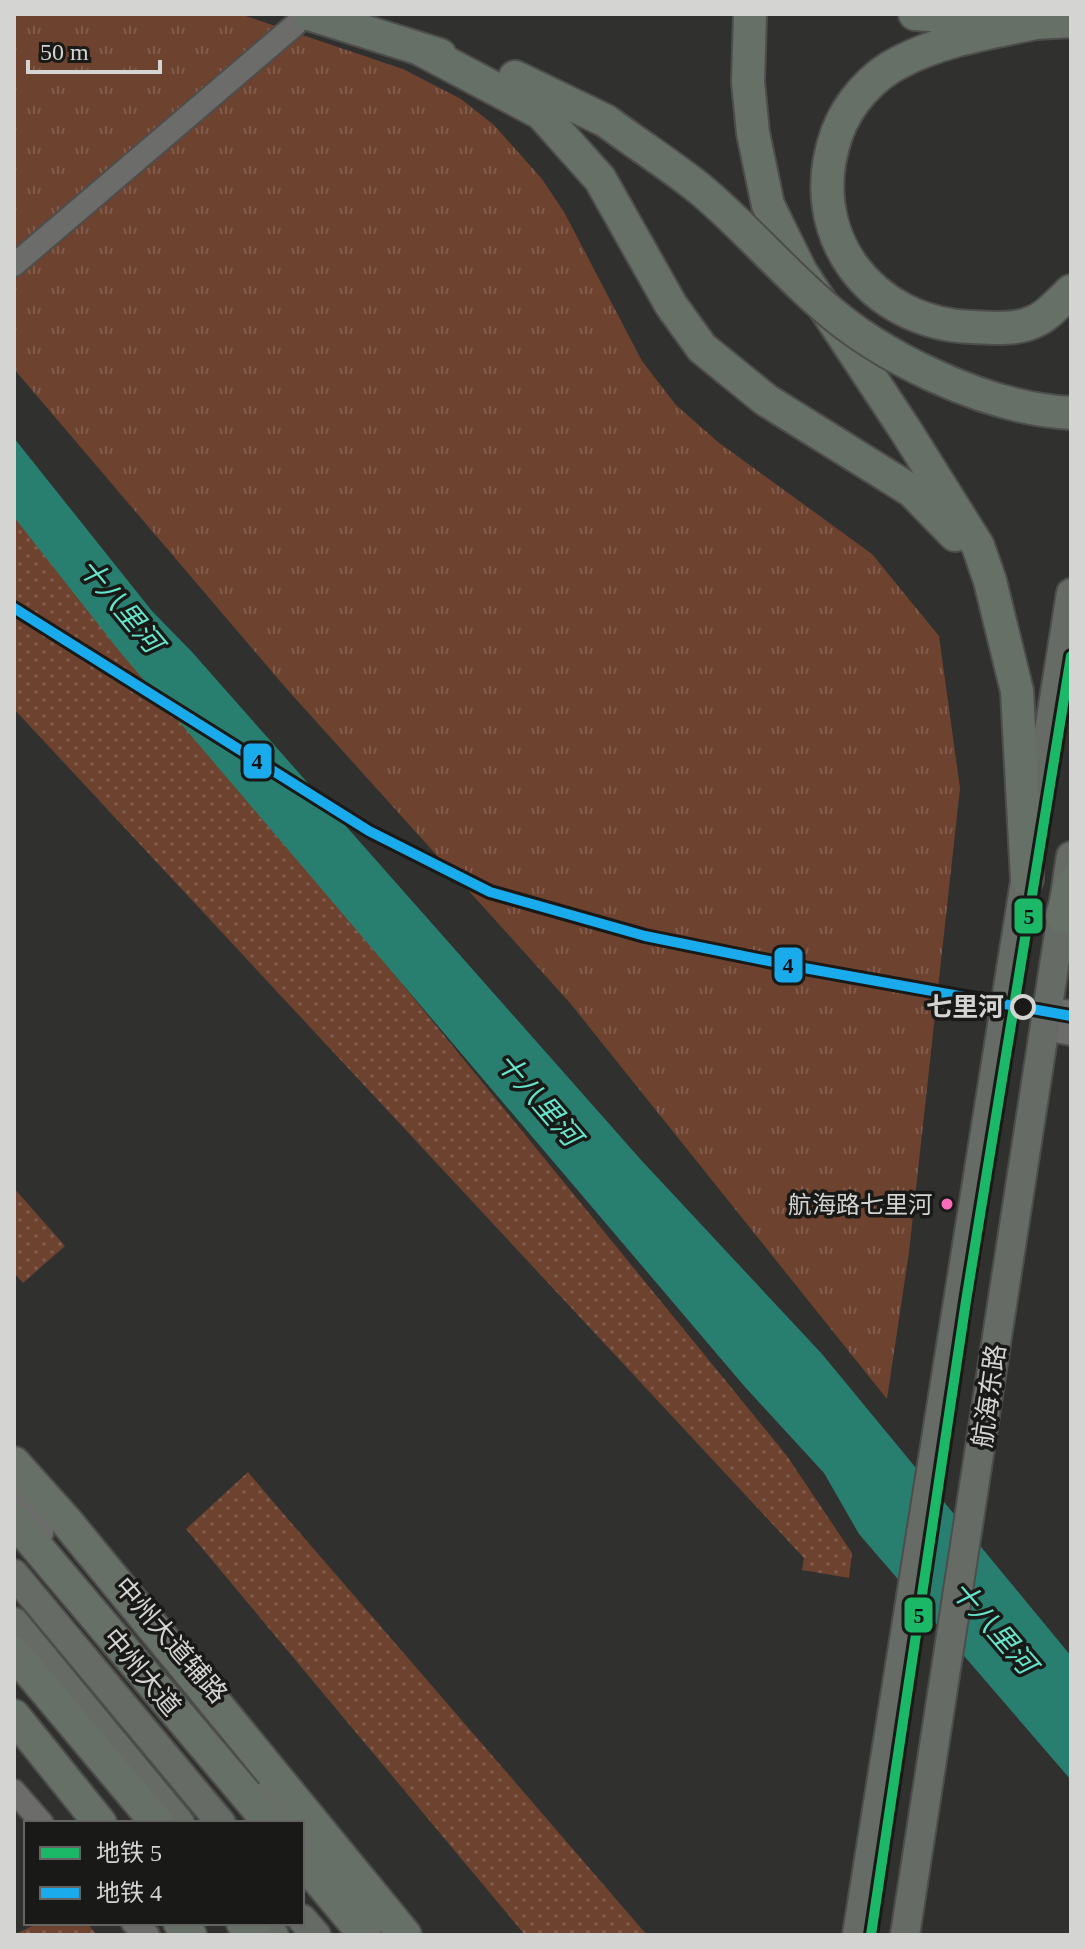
<svg xmlns="http://www.w3.org/2000/svg" width="1085" height="1949" viewBox="0 0 1085 1949" font-family="'Times New Roman','Noto Sans SC',serif">
<defs>
<pattern id="grass-dots" width="8" height="8" patternUnits="userSpaceOnUse" patternTransform="scale(2)"><rect width="8" height="8" fill="#6d422f"/><path d="M2 2h.1M6 6h.1" fill="none" stroke="#815c4c" stroke-width="1.8" stroke-linecap="round"/></pattern>
<pattern id="park-tufts" width="24" height="20" patternUnits="userSpaceOnUse" patternTransform="scale(2)"><rect width="24" height="20" fill="#6d422f"/><path d="M3 7l-1-3M5 7V3M7 7l1-3M15 17l-1-3M17 17v-4M19 17l1-3" fill="none" stroke="#815c4c"/></pattern>
</defs>
<rect width="100%" height="100%" fill="#30302f"/>
<g fill="url(#grass-dots)">
<polygon points="14,508 787,1456 852,1553 849,1578 802,1570 804,1558 14,709"/>
<polygon points="14,1188 65,1246 23,1283 14,1273"/>
<polygon points="248,1472 275,1504 647,1935 525,1935 186,1529"/>
<polygon points="38,1923 87,1923 97,1935 14,1935"/>
</g>
<polygon fill="url(#park-tufts)" points="14,14 240,14 403,69 461,99 494,125 542,179 564,212 642,361 676,405 718,442 872,554 939,636 960,788 909,1252 887,1399 570,1003 285,687 14,369"/>
<polygon fill="#297f6f" points="14,438 152,611 192,652 642,1161 822,1354 1071,1656 1071,1780 859,1534 824,1473 745,1387 120,652 14,517"/>
<g fill="none" stroke-linecap="round" stroke-linejoin="round">
<g stroke="#4d4e4c" stroke-width="26">
<g id="minor">
<polyline points="14,265 295,25"/>
<polyline points="1047,1009 1071,1012"/>
<polyline points="1044,1029 1071,1034"/>
<polyline points="14,1491 42,1533"/>
<polyline points="14,1791 42,1823"/>
<polyline points="265,1793 290,1823"/>
<polyline points="302,1837 329,1870"/>
<polyline points="133,1923 148,1935"/>
</g>
</g>
<g stroke="#4d4e4c" stroke-width="32">
<g id="major">
<polyline points="14,1574 221,1823"/>
<polyline points="14,1622 180,1823"/>
<polyline points="302,1919 316,1935"/>
<polyline points="264,1923 274,1935"/>
<polyline points="857,1935 1071,593"/>
<polyline points="905,1935 1071,856"/>
</g>
</g>
<g stroke="#4d4e4c" stroke-width="36">
<g id="highway">
<polyline points="309,14 440,55"/>
<polyline points="750,14 748,82 753,133 768,205 801,272 906,431 978,546 990,581 1017,691 1027,879"/>
<polyline points="915,14 1035,23 1071,21"/>
<path d="M1035 23C989 33 942 40 900 62 872 76 848 103 837 133 801 233 870 324 973 327 992 328 1016 330 1033 322 1047 317 1060 301 1071 291"/>
<polyline points="422,50 541,113 600,179 671,305 702,348 766,400 912,491 955,535"/>
<polyline points="515,77 606,121"/>
<polyline points="1062,916 1071,884"/>
<polyline points="14,1463 66,1521 405,1935"/>
<polyline points="14,1520 270,1823"/>
<polyline points="14,1653 157,1823"/>
<polyline points="14,1716 100,1823"/>
<polyline points="302,1860 365,1935"/>
<polyline points="180,1923 190,1935"/>
<polyline points="243,1923 253,1935"/>
</g>
</g>
<use href="#minor" stroke="#6c6c6a" stroke-width="22"/>
<use href="#major" stroke="#666b65" stroke-width="28"/>
<use href="#highway" stroke="#677066" stroke-width="32"/>
<g stroke="#4d4e4c" stroke-width="36" stroke-linecap="butt">
<path id="highway-bridge" d="M606 121C637 144 670 165 700 189 742 224 778 266 819 302 880 358 988 409 1071 413"/>
</g>
<use href="#highway-bridge" stroke="#677066" stroke-width="32"/>
<g stroke="#191917" stroke-width="16">
<polyline id="metro-1" points="871,1935 966,1301 1071,656"/>
</g>
<g stroke="#191917" stroke-width="16">
<polyline id="metro-2" points="14,608 369,831 490,892 645,936 793,966 1071,1016"/>
</g>
<use href="#metro-1" stroke="#1ab867" stroke-width="10"/>
<use href="#metro-2" stroke="#1aabed" stroke-width="10"/>
</g>
<circle fill="#191917" stroke="#d4d5d2" stroke-width="4" cx="1023" cy="1007" r="11"/>
<circle fill="#fb6dba" stroke="#191917" stroke-width="3" cx="947" cy="1204" r="7"/>
<g text-anchor="middle" stroke-width="7" stroke-linejoin="round" paint-order="stroke">
<g font-size="24" fill="#d4d5d2" stroke="#191917" text-anchor="end">
<text x="932" y="1213">航海路七里河</text>
</g>
<g font-size="26" font-weight="bold" fill="#d4d5d2" stroke="#191917" text-anchor="end">
<text x="1004" y="1016">七里河</text>
</g>
<g font-size="26" fill="#d4d5d2" stroke="#191917">
<text transform="translate(989 1396) rotate(-82)" y="9">航海东路</text>
<text transform="translate(171 1640) rotate(49)" y="9">中州大道辅路</text>
<text transform="translate(142 1672) rotate(50)" y="9">中州大道</text>
</g>
<g font-size="28" font-style="italic" fill="#65e6cc" stroke="#191917">
<text transform="translate(121 605) rotate(50)" y="10">十八里河</text>
<text transform="translate(539 1099) rotate(49)" y="10">十八里河</text>
<text transform="translate(994 1627) rotate(49)" y="10">十八里河</text>
</g>
</g>
<g stroke="#191917" stroke-width="3">
<rect x="242" y="742" width="31" height="38" rx="8" fill="#1aabed"/>
<rect x="1013" y="897" width="31" height="38" rx="8" fill="#1ab867"/>
<rect x="773" y="946" width="31" height="38" rx="8" fill="#1aabed"/>
<rect x="903" y="1596" width="31" height="38" rx="8" fill="#1ab867"/>
</g>
<g font-size="22" text-anchor="middle" font-weight="bold" fill="#111">
<text x="257" y="769">4</text>
<text x="1029" y="924">5</text>
<text x="788" y="973">4</text>
<text x="919" y="1623">5</text>
</g>
<rect width="1085" height="1949" fill="none" stroke="#d4d5d2" stroke-width="32"/>
<rect x="24" y="1821" width="280" height="104" fill="#191917" stroke="#646462" stroke-width="2"/>
<rect x="40" y="1847" width="40" height="12" fill="#1ab867" stroke="#646462" stroke-width="2"/>
<text x="96" y="1861" font-size="24" fill="#d4d5d2">地铁 5</text>
<rect x="40" y="1887" width="40" height="12" fill="#1aabed" stroke="#646462" stroke-width="2"/>
<text x="96" y="1901" font-size="24" fill="#d4d5d2">地铁 4</text>
<path d="M28 60v12h132v-12" fill="none" stroke="#d4d5d2" stroke-width="4"/>
<text x="40" y="60" font-size="24" fill="#d4d5d2" stroke="#191917" stroke-width="6" paint-order="stroke">50 m</text>
</svg>
